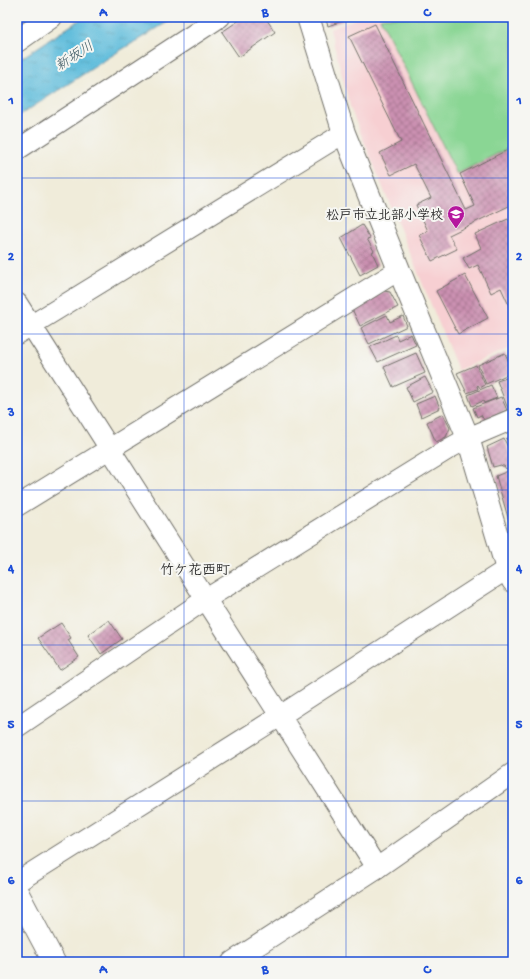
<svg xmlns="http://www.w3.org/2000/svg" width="530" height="979" viewBox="0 0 530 979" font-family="'Gochi Hand','Klee One',sans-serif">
<defs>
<pattern id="water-ripples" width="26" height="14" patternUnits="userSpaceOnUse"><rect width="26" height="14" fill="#5dbcdb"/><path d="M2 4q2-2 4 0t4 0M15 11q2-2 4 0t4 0" fill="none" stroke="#4d99b2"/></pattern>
<pattern id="building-cross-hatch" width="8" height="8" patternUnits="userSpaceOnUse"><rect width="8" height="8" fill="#cb90b1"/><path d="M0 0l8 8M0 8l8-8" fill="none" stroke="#a57690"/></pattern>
</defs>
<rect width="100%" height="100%" fill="#f6f6f2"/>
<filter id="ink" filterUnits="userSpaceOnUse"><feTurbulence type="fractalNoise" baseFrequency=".025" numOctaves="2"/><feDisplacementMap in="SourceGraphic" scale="8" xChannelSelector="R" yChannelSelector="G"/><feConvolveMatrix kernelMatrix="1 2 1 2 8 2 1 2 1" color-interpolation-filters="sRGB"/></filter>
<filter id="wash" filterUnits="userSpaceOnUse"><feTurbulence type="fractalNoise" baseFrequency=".012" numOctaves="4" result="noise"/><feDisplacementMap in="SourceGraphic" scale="16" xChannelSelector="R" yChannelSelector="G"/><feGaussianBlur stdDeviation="0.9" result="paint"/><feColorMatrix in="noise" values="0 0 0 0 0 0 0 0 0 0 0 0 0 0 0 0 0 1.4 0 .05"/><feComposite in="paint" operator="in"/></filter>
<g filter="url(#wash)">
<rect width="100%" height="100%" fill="#f0ecda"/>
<polygon fill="#f7cfd2" points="360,17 513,17 513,347 458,370 351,110 330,29"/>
<polygon fill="#8ad694" stroke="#5a8060" points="384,17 513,17 513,146 457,174 380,18"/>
<polygon fill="url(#water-ripples)" stroke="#447483" points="84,17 176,17 116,53 17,117 17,61"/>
<g id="blocks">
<g fill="url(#building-cross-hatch)">
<polygon points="244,17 265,17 275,32 239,57 222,32"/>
<polygon points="325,17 344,17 345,20 328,26"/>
<polygon points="375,24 466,210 475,206 460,174 513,147 513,204 449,235 457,249 432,261 419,235 428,231 416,205 431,198 414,164 391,175 380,153 401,142 349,36"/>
<polygon points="508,219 513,228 513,314 501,288 491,293 478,265 469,269 463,258 481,248 475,234"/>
<polygon points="362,225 370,238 367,239 374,251 372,252 378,265 360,275 341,238"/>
<polygon points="465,275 488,318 458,334 436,291"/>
<polygon points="384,291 390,292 398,307 360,326 352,309"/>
<polygon points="387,315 390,322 403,316 407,326 369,344 361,328"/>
<polygon points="411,334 416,345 378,362 370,347 396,335 398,340"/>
<polygon points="416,353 425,373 393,387 384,367"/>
<polygon points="505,353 513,372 486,384 478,365"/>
<polygon points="476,365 485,385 480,388 478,385 477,386 478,389 467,393 457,373"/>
<polygon points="513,376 513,408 509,409 507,406 497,381"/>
<polygon points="425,377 433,392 413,402 406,387"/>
<polygon points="491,385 497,398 484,403 483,401 472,406 468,395"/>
<polygon points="435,396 440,408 421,417 416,404"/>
<polygon points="501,397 507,410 484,420 481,415 477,417 473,408"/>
<polygon points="443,414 450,428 446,437 436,442 427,422"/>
<polygon points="513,436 513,451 509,442 506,439"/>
<polygon points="504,439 513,458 513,465 506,469 504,466 502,466 501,465 493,467 487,447"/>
<polygon points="513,469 513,519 509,521 496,476"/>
<polygon points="109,620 122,639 101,654 88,635"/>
<polygon points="61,623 71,638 68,640 79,657 60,670 38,638"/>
</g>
</g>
</g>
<g filter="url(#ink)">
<use href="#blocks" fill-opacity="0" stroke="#706f68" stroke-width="1"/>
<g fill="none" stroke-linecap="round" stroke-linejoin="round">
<g stroke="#706f68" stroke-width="22">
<g id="minor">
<polyline points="17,150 220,17"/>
<polyline points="17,303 377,868"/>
<polyline points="17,334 344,133"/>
<polyline points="17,506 399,270"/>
<polyline points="17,727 206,599 450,448 468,438 513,419"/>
<polyline points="17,882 280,716 507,569"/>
<polyline points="232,962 377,868 513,773"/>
</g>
</g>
<g stroke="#706f68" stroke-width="24">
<g id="tertiary">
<polyline points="308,17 344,133 399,270 468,438 507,569 513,581"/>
<polyline points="17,892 54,962"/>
</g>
</g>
<g stroke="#706f68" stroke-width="24">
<polyline id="secondary" points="17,41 51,17"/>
</g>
<use href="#minor" stroke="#fff" stroke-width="20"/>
<use href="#tertiary" stroke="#fff" stroke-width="22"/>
<use href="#secondary" stroke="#fff" stroke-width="22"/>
</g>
</g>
<path fill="none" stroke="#1d4ed8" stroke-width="1" stroke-opacity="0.55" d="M184 17V962M346 17V962M17 178H513M17 334H513M17 490H513M17 645H513M17 801H513"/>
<defs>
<g id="school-pin" transform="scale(0.9)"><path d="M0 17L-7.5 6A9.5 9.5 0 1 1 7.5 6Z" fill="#b5179e" stroke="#f6f6f2"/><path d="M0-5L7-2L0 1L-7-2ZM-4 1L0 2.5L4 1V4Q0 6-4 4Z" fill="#fff"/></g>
</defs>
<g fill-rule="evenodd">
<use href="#school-pin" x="456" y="214"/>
</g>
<g text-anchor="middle" stroke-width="4" stroke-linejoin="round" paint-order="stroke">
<g font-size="13" font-weight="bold" fill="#2b2b2b" stroke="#f6f6f2" text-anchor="end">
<text x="443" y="219">松戸市立北部小学校</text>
</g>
<g font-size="14" font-style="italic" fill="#3a5660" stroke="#f6f6f2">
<text transform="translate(74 55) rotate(-33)" y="5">新坂川</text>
</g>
<g font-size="14" font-weight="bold" fill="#2b2b2b" stroke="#f6f6f2">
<text x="195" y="574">竹ケ花西町</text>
</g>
</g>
<rect width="530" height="979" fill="none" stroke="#f6f6f2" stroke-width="44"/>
<rect x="22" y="22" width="486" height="935" fill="none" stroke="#1d4ed8" stroke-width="1.5"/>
<g font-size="13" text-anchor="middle" font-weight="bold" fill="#1d4ed8">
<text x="103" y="16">A</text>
<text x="265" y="16">B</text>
<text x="427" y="16">C</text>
<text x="11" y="104">1</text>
<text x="519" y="104">1</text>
<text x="11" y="260">2</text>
<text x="519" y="260">2</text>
<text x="11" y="416">3</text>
<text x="519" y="416">3</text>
<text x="11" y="572">4</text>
<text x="519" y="572">4</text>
<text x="11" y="728">5</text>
<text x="519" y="728">5</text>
<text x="11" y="884">6</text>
<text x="519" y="884">6</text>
<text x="103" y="973">A</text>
<text x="265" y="973">B</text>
<text x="427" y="973">C</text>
</g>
</svg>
